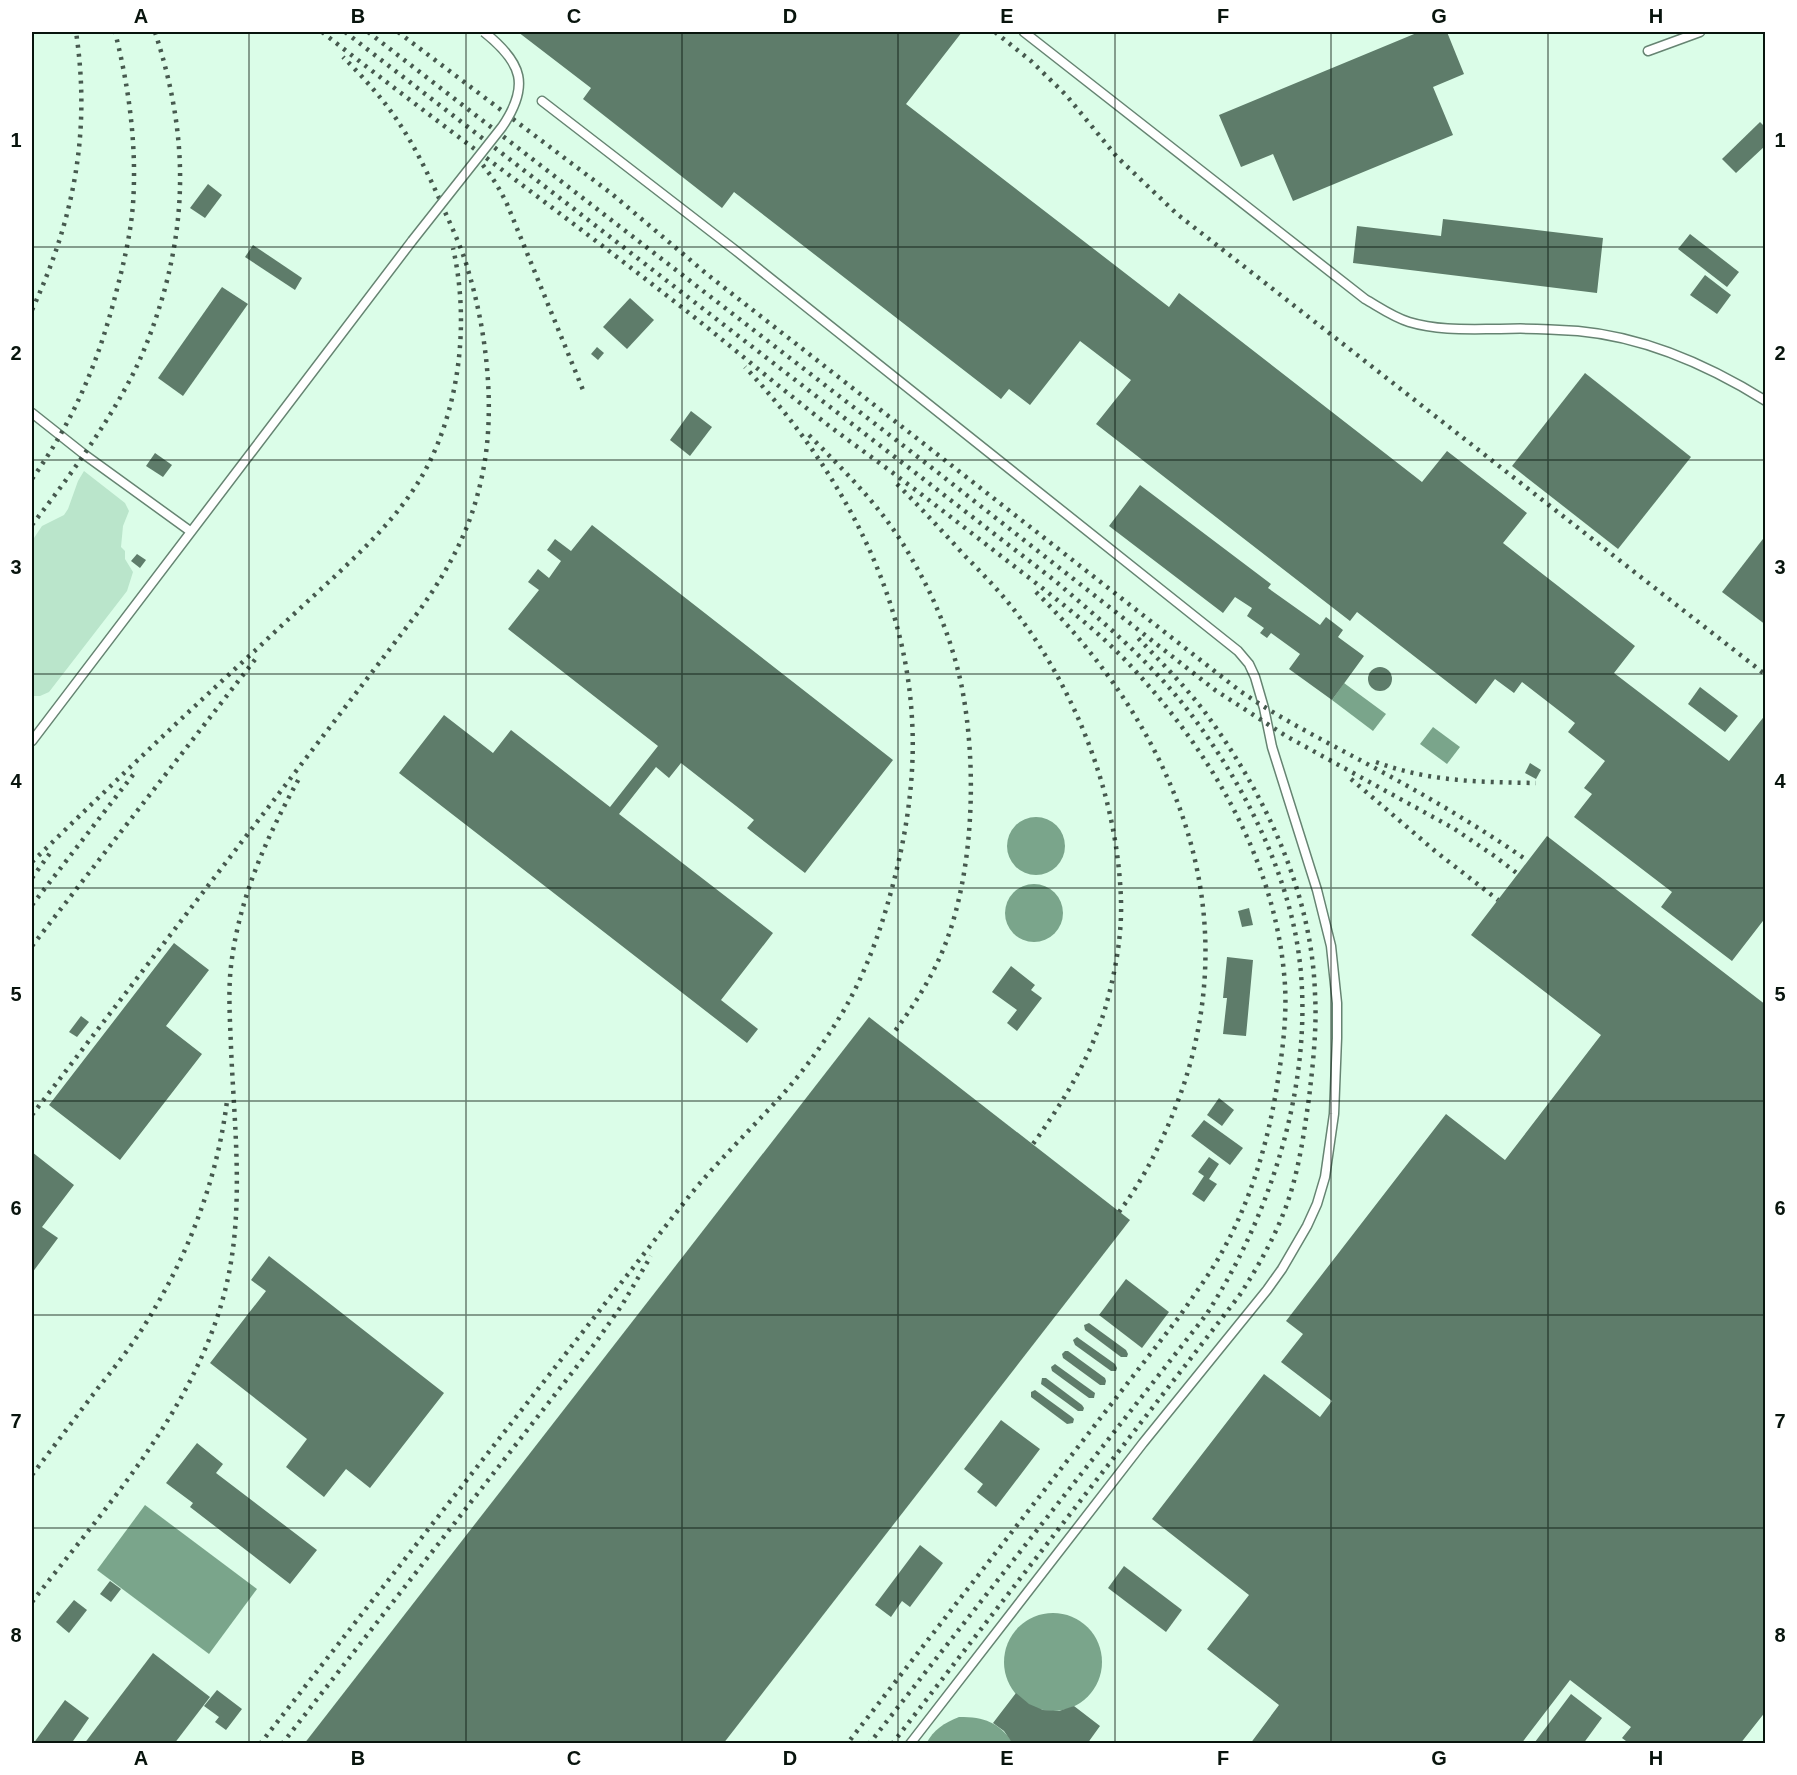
<svg xmlns="http://www.w3.org/2000/svg" width="1797" height="1775" viewBox="0 0 1797 1775" font-family="Arial,sans-serif">
<rect width="100%" height="100%" fill="#dbfde8"/>
<polygon fill="#bae5cb" points="84,471 125,503 129,511 123,526 121,547 125,551 125,559 133,572 127,591 49,692 40,696 32,696 32,541 42,526 64,515 68,509 78,481"/>
<g fill="#7aa58b">
<polygon points="1344,683 1386,714 1373,731 1332,700"/>
<polygon points="1433,727 1460,747 1447,764 1420,744"/>
<circle cx="1036" cy="846" r="29"/>
<circle cx="1034" cy="913" r="29"/>
<polygon points="145,1505 257,1589 209,1654 97,1570"/>
<circle cx="1053" cy="1662" r="49"/>
<path d="M959 1717C985 1717 998 1722 1013 1743L926 1744C934 1729 944 1723 959 1717Z"/>
</g>
<g fill="#5e7c6a">
<polygon points="518,32 962,32 906,104 1169,307 1179,293 1422,482 1447,451 1527,513 1503,543 1635,646 1614,673 1729,761 1766,714 1766,917 1732,961 1661,907 1672,892 1574,817 1592,794 1584,788 1605,761 1568,732 1575,723 1522,682 1514,693 1495,679 1476,704 1357,612 1350,621 1096,424 1131,380 1080,341 1030,405 1009,389 1001,399 734,192 722,208 583,99 591,88"/>
<polygon points="1419,32 1447,32 1464,74 1433,87 1453,135 1293,201 1273,154 1241,167 1219,115"/>
<polygon points="1760,122 1766,128 1766,145 1736,173 1722,159"/>
<polygon points="208,184 222,195 205,218 190,208"/>
<polygon points="1443,219 1603,238 1597,293 1353,263 1357,226 1441,236"/>
<polygon points="1690,234 1739,272 1727,287 1678,249"/>
<polygon points="253,245 302,278 295,290 245,257"/>
<polygon points="1705,275 1731,295 1717,314 1690,295"/>
<polygon points="222,287 248,304 183,396 158,378"/>
<polygon points="630,298 654,320 627,349 603,327"/>
<polygon points="597,347 604,353 598,360 591,354"/>
<polygon points="1585,373 1691,457 1618,549 1512,466"/>
<polygon points="691,411 712,427 690,456 670,440"/>
<polygon points="155,453 172,465 163,477 146,466"/>
<polygon points="1140,485 1271,584 1268,588 1320,625 1326,617 1343,630 1338,637 1364,656 1332,700 1289,669 1300,654 1271,633 1267,638 1260,633 1264,628 1247,616 1252,608 1235,597 1223,613 1109,526"/>
<polygon points="592,525 893,760 805,873 747,828 754,820 681,763 669,778 656,767 619,814 773,933 721,1000 758,1029 747,1043 399,773 444,715 493,753 511,730 610,807 658,746 508,629 539,590 528,582 538,569 549,578 561,561 547,550 555,539 571,551"/>
<polygon points="1766,535 1766,625 1722,592"/>
<polygon points="137,554 146,560 140,568 131,561"/>
<circle cx="1380" cy="679" r="12"/>
<polygon points="1700,687 1738,716 1725,732 1688,704"/>
<polygon points="1530,763 1541,770 1536,779 1525,773"/>
<polygon points="1547,836 1766,1005 1766,1711 1740,1744 1630,1744 1622,1738 1631,1727 1570,1680 1521,1744 1250,1744 1279,1705 1207,1649 1249,1595 1152,1519 1264,1374 1320,1417 1332,1401 1281,1362 1303,1334 1286,1321 1446,1114 1505,1160 1601,1035 1471,935"/>
<polygon points="1249,908 1253,925 1242,927 1238,911"/>
<polygon points="174,943 209,970 166,1026 202,1054 120,1160 49,1105"/>
<polygon points="1227,957 1253,960 1246,1036 1223,1034 1227,998 1223,998"/>
<polygon points="1011,966 1035,985 1031,990 1042,998 1017,1031 1007,1023 1017,1010 992,992"/>
<polygon points="81,1016 89,1022 77,1037 69,1032"/>
<polygon points="869,1017 1130,1220 723,1744 304,1744"/>
<polygon points="1219,1098 1234,1110 1222,1126 1207,1115"/>
<polygon points="1204,1120 1243,1148 1230,1165 1191,1136"/>
<polygon points="32,1152 74,1185 42,1227 58,1238 32,1273"/>
<polygon points="1209,1157 1219,1164 1209,1179 1217,1184 1204,1202 1192,1194 1204,1176 1198,1172"/>
<polygon points="269,1256 444,1393 370,1488 346,1469 324,1497 286,1467 307,1439 210,1363 266,1291 251,1280"/>
<polygon points="1126,1279 1169,1312 1142,1348 1099,1315"/>
<polygon points="1089,1323 1126,1350 1128,1354 1127,1357 1121,1357 1085,1330 1084,1325"/>
<polygon points="1077,1337 1115,1364 1117,1368 1116,1371 1111,1371 1075,1345 1073,1340"/>
<polygon points="1065,1351 1068,1351 1105,1378 1106,1381 1105,1385 1100,1385 1063,1358 1062,1354"/>
<polygon points="1055,1364 1095,1393 1094,1398 1089,1398 1052,1371 1051,1367"/>
<polygon points="1042,1378 1046,1378 1082,1405 1084,1408 1083,1411 1078,1411 1041,1384"/>
<polygon points="1035,1390 1072,1417 1074,1419 1073,1423 1067,1424 1031,1397 1031,1392"/>
<polygon points="1001,1420 1040,1449 996,1507 977,1492 983,1484 964,1469"/>
<polygon points="197,1443 223,1464 216,1473 317,1550 290,1584 190,1507 193,1503 166,1483"/>
<polygon points="920,1545 943,1563 910,1607 902,1601 891,1617 875,1605"/>
<polygon points="1124,1566 1182,1610 1166,1632 1108,1588"/>
<polygon points="110,1581 121,1589 111,1602 100,1594"/>
<polygon points="74,1600 87,1610 69,1633 56,1622"/>
<polygon points="153,1653 210,1697 174,1744 84,1744"/>
<polygon points="217,1690 242,1709 226,1730 215,1722 219,1717 204,1706"/>
<polygon points="1016,1693 1029,1704 1043,1710 1059,1711 1074,1706 1100,1726 1087,1744 1079,1744 1074,1741 1072,1744 1013,1744 1004,1731 993,1723"/>
<polygon points="1571,1694 1602,1718 1583,1744 1537,1744 1535,1742"/>
<polygon points="65,1700 89,1718 71,1744 33,1744"/>
</g>
<g fill="none" stroke-linecap="round" stroke-linejoin="round">
<g stroke="#668472" stroke-width="11">
<g id="lane">
<path d="M1024 32 1365 299C1379 307 1393 317 1409 322 1439 331 1470 329 1500 329 1526 328 1552 329 1578 331 1644 337 1710 366 1766 401"/>
<polyline points="1648,51 1700,32"/>
<polyline points="542,101 735,250 1238,651 1249,664 1255,677 1264,708 1272,747 1317,890 1331,946 1337,1003 1337,1038 1334,1114 1325,1177 1317,1204 1307,1226 1282,1269 1267,1290 1143,1443 910,1744"/>
<polyline points="32,413 85,455 190,531"/>
<polyline points="32,741 412,241"/>
</g>
</g>
<use href="#lane" stroke="#fff" stroke-width="8"/>
<g stroke="#46594e" stroke-width="4.5" stroke-dasharray="3 6" stroke-linecap="butt">
<path d="M322 32C442 126 564 215 684 309 732 347 779 387 828 425 853 444 880 463 905 482 945 512 984 543 1023 573 1060 602 1097 630 1129 664 1208 748 1273 856 1284 973 1288 1011 1283 1048 1277 1086 1267 1147 1249 1206 1218 1259 1206 1279 1192 1298 1179 1317L847 1744"/>
<path d="M345 32 1054 580C1102 621 1151 662 1190 713 1237 775 1277 850 1294 927 1322 1056 1277 1206 1206 1315L869 1744"/>
<polyline points="368,32 927,464 1215,690 1286,736 1453,828 1493,855 1518,874"/>
<path d="M398 32 612 194 708 275 1240 691C1282 720 1327 742 1371 766 1425 795 1478 826 1528 861"/>
<polyline points="995,32 1031,61 1066,95 1117,157 1177,214 1766,675"/>
<path d="M477 158C489 172 499 187 507 204L583 390"/>
<path d="M32 310C74 219 91 132 76 32"/>
<path d="M809 435C849 476 885 510 913 561 936 600 953 644 962 688 977 766 974 870 945 945 932 978 913 1007 892 1035"/>
<path d="M32 479C76 417 100 358 118 285 125 258 131 231 133 204 137 146 129 87 115 32"/>
<path d="M897 484C921 508 943 532 966 557 983 574 1000 592 1015 611 1077 692 1118 798 1121 901 1122 937 1115 974 1105 1009 1090 1059 1063 1102 1033 1144"/>
<path d="M32 525C69 477 105 428 133 374 146 348 156 320 164 292 189 201 184 121 155 32"/>
<path d="M1036 592C1170 726 1246 898 1183 1087 1167 1132 1148 1173 1119 1212"/>
<path d="M1376 762C1430 782 1480 782 1536 783"/>
<polyline points="1351,779 1435,851 1498,900"/>
<path d="M32 862C107 789 182 717 259 647 283 624 308 601 332 579 368 545 405 510 428 465 461 400 469 318 453 248"/>
<polyline points="32,878 53,849"/>
<polyline points="32,905 136,771"/>
<polyline points="32,946 257,657"/>
<path d="M32 1115 419 611C450 567 471 529 482 476 496 412 487 332 468 270 461 245 449 222 439 198 428 174 416 149 401 126 385 101 364 78 343 57"/>
<path d="M32 1475C54 1446 76 1417 98 1388 119 1362 140 1335 156 1306 193 1243 218 1173 227 1101"/>
<path d="M32 1602C108 1504 201 1403 228 1278 244 1203 234 1123 231 1047 230 1020 228 992 231 966 239 897 268 834 301 775"/>
<path d="M260 1744 690 1195C719 1160 752 1128 783 1094 806 1068 826 1040 844 1010 870 965 886 915 898 864 909 817 915 767 912 719 905 586 835 463 745 367"/>
<polyline points="282,1744 596,1342 622,1305 651,1256"/>
<path d="M892 1744 1239 1296C1258 1267 1275 1237 1287 1204 1299 1170 1304 1133 1309 1098 1313 1064 1317 1028 1315 994 1312 892 1264 792 1204 711 1184 685 1160 661 1137 637"/>
</g>
<g stroke="#668472" stroke-width="11" stroke-linecap="butt">
<path id="lane-bridge" d="M412 241 502 127C530 86 523 63 484 32"/>
</g>
<use href="#lane-bridge" stroke="#fff" stroke-width="8"/>
</g>
<path fill="none" stroke="#08140d" stroke-width="1.5" stroke-opacity="0.55" d="M249 32V1744M466 32V1744M682 32V1744M898 32V1744M1115 32V1744M1331 32V1744M1548 32V1744M32 247H1766M32 460H1766M32 674H1766M32 888H1766M32 1101H1766M32 1315H1766M32 1528H1766"/>
<rect width="1797" height="1775" fill="none" stroke="#ffffff" stroke-width="66"/>
<rect x="33" y="33" width="1731" height="1709" fill="none" stroke="#08140d" stroke-width="2"/>
<g font-size="20" text-anchor="middle" font-weight="bold" fill="#08140d">
<text x="141" y="23">A</text>
<text x="358" y="23">B</text>
<text x="574" y="23">C</text>
<text x="790" y="23">D</text>
<text x="1007" y="23">E</text>
<text x="1223" y="23">F</text>
<text x="1439" y="23">G</text>
<text x="1656" y="23">H</text>
<text x="16" y="147">1</text>
<text x="1780" y="147">1</text>
<text x="16" y="360">2</text>
<text x="1780" y="360">2</text>
<text x="16" y="574">3</text>
<text x="1780" y="574">3</text>
<text x="16" y="788">4</text>
<text x="1780" y="788">4</text>
<text x="16" y="1001">5</text>
<text x="1780" y="1001">5</text>
<text x="16" y="1215">6</text>
<text x="1780" y="1215">6</text>
<text x="16" y="1428">7</text>
<text x="1780" y="1428">7</text>
<text x="16" y="1642">8</text>
<text x="1780" y="1642">8</text>
<text x="141" y="1765">A</text>
<text x="358" y="1765">B</text>
<text x="574" y="1765">C</text>
<text x="790" y="1765">D</text>
<text x="1007" y="1765">E</text>
<text x="1223" y="1765">F</text>
<text x="1439" y="1765">G</text>
<text x="1656" y="1765">H</text>
</g>
</svg>
